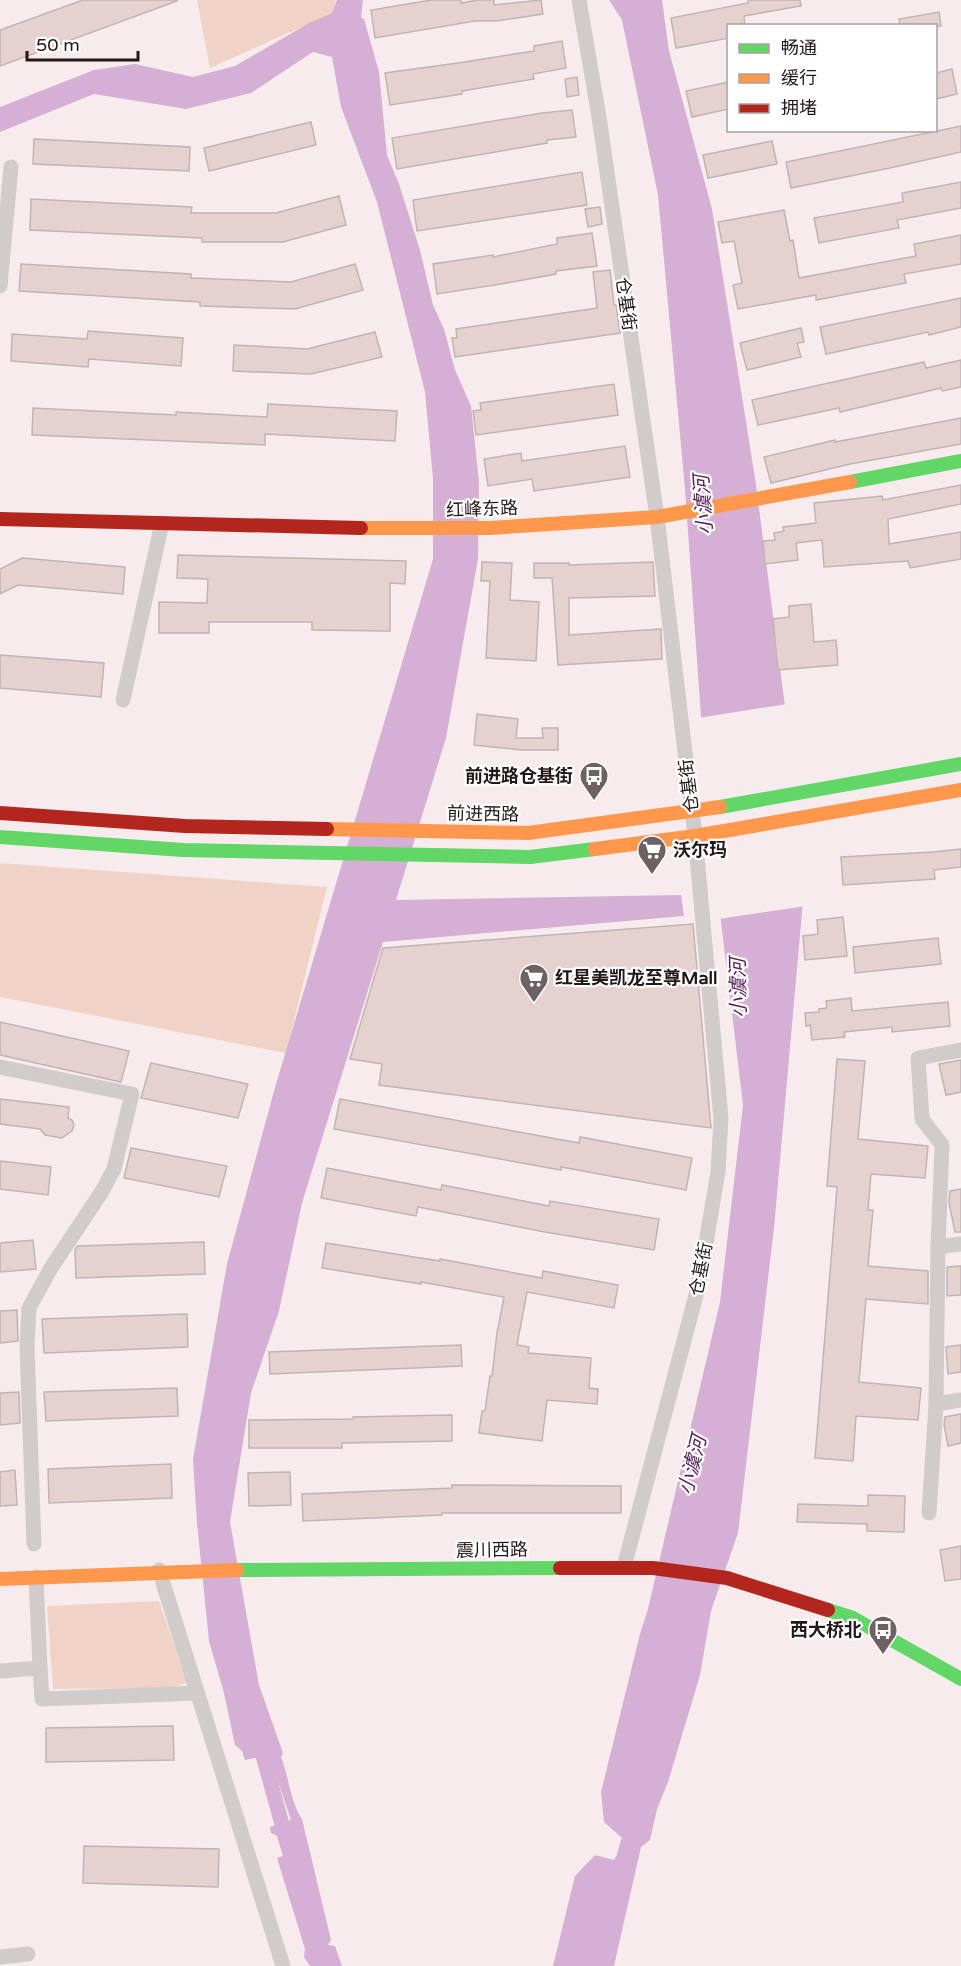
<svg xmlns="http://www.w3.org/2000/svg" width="961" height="1966" viewBox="0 0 961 1966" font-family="'Varela Round','Noto Sans SC',sans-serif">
<rect width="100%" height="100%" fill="#f8ebed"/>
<g fill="#f0d3c6">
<polygon points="197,0 336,0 333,13 210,68"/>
<polygon points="0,863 327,887 286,1053 0,997"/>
<polygon points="159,1601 187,1683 170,1688 53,1689 47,1606"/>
</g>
<g fill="#d5b0d4">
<path d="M337 0H363L361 18 364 19 379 72 387 155 399 184 420 250 433 305 444 329 455 370 471 406 479 482 478 559 446 738 396 900 681 895 684 916 383 942 302 1203 279 1311 251 1393 230 1522 259 1685 283 1753 281 1757C289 1777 290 1801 302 1819L331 1940 328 1945 335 1946 342 1966H310L304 1957 305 1949 277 1858 283 1856 277 1836 271 1833 270 1827 291 1820 269 1755 245 1760 242 1751 235 1745 224 1693 209 1641 197 1523 193 1459 227 1264 274 1091 433 559V479L425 392 377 202 341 107 332 57 313 52 251 93 186 109 94 94 0 132V107L94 70 135 64 193 77 235 66 309 23 332 13Z"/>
<path d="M609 0H662L669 51 712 209 755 478 788 729 803 901 774 1228 738 1533 711 1611 700 1675 668 1782 657 1809 650 1840 641 1847 614 1966H553L575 1876 595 1855 614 1860C619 1853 618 1846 622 1838L604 1822 601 1792 640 1634 648 1609 720 1302 743 1105 720 913 702 731 685 489 658 195 622 20Z"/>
</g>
<polygon fill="#f8ebed" points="787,704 806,906 718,919 698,718"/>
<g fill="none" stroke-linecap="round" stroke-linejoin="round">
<polyline stroke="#d5b0d4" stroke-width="15" points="258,1738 287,1842"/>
</g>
<g fill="#e5d2d0" stroke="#c0b4b3" stroke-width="1.5">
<polygon points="83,0 176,0 177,1 0,66 0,30"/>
<polygon points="431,0 461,0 461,3 478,0 494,0 494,5 541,0 543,14 496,21 475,21 375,38 371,10"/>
<polygon points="748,0 800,0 801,6 744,16 745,26 729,26 729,38 676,48 671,18 748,3"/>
<polygon points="939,12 941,26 900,26 899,19"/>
<polygon points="562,41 566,68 533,74 534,79 462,91 462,94 390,105 385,73 458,63 534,51 534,46"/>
<polygon points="952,69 957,94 936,99 936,73"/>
<polygon points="577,77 579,95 567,97 565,79"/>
<polygon points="729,82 729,109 692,117 686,91"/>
<polygon points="572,110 576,137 547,140 547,143 397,169 392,138 542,113"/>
<polygon points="311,122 316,145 209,171 204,148"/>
<polygon points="961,126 961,152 890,168 791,188 786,162"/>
<polygon points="34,139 190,147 189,171 33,164"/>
<polygon points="772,141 777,164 708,178 703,155"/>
<polygon points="582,172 587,205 417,231 413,200"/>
<polygon points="961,182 961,208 897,220 899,228 819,243 814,218 903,202 902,193"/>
<polygon points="339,196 346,225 283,242 202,242 202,238 30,230 31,199 192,207 191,213 276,213"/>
<polygon points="600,207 602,224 588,227 585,209"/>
<polygon points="784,210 790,241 793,240 799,278 916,256 914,244 961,235 961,264 904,274 906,283 816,300 816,295 738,309 733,285 742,283 734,241 722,243 718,222"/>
<polygon points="592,233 597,266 556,271 556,274 501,284 437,294 433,264 493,255 493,257 557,244 557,238"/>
<polygon points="21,264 191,274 191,278 291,282 355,264 363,290 295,309 200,306 200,302 19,291"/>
<polygon points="610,270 614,305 616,305 620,333 455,357 452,338 457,338 456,329 597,308 593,272"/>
<polygon points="961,298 961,327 929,335 928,332 826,354 820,327"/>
<polygon points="801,328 804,342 797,343 801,357 747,370 740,343"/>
<polygon points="88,331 183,338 181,366 89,359 88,367 11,361 12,334 87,339"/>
<polygon points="375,332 382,357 311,374 233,371 234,345 307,349"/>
<polygon points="961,360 961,387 942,391 941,388 840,412 839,408 758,425 752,400 924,362 926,368"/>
<polygon points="614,384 618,415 476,435 473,411 481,410 480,403"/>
<polygon points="268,404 397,411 395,441 265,434 265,445 32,435 33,408 176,415 176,412 267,417"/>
<polygon points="961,418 961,444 850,464 771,483 764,457 835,440 835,442"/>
<polygon points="625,446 630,477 534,491 532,479 488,486 484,459 521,453 522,461"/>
<polygon points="961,485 961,504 888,519 889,544 961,532 961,559 910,568 908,561 824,567 822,540 796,543 798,560 765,564 763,541 775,540 774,533 784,531 783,527 816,523 814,503 882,496 883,500"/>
<polygon points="178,555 406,561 405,584 390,583 390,631 312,630 312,622 209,622 209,633 159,633 159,602 207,603 208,579 177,578"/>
<polygon points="22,558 125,567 123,594 18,585 0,594 0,569"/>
<polygon points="482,562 512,563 510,600 539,602 536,661 486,658 490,581 481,581"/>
<polygon points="653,562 655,596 569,598 569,635 661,629 662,659 558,665 552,578 534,578 534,563 569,563 569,565"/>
<polygon points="811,604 814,642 836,640 838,665 778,670 773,619 789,617 789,606"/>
<polygon points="0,655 104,663 101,697 0,688"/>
<polygon points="477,714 518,719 516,738 543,738 542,728 558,728 558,750 522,750 474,745"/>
<polygon points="961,849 961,867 934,870 935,879 843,885 841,857 933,852"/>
<polygon points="843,917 847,956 805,960 803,936 818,934 817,920"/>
<polygon points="693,924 711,1128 379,1085 382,1064 350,1059 383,948"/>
<polygon points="938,938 941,964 855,973 853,947"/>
<polygon points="851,998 852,1011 948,1002 950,1026 892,1032 892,1027 844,1032 845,1037 812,1040 810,1025 806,1026 805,1013 819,1012 819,1009 827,1008 826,1001"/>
<polygon points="0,1022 129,1051 121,1082 0,1055"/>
<polygon points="837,1059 865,1061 858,1139 928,1146 925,1178 871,1174 868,1210 873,1210 868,1266 928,1271 928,1304 866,1299 859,1382 921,1388 918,1420 856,1416 853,1461 815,1458 837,1187 827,1186"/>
<polygon points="961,1060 961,1092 946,1095 939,1064"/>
<polygon points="151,1063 248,1084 238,1118 141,1098"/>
<polygon points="0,1099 69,1107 68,1118 72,1120 74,1125 72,1131 62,1138 45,1135 40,1129 0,1124"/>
<polygon points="340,1099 579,1143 580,1137 692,1158 686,1190 561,1167 561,1170 334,1129"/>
<polygon points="131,1148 227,1166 219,1197 124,1178"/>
<polygon points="0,1161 51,1167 48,1195 0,1189"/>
<polygon points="327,1168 441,1190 442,1185 549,1206 550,1201 659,1219 654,1250 545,1232 418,1207 416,1216 321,1198"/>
<polygon points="961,1189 961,1232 955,1232 949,1203 950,1191"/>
<polygon points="33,1240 36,1269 0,1272 0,1243"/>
<polygon points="204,1242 205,1274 76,1278 75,1250 77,1246"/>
<polygon points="326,1243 440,1261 440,1259 542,1278 543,1271 618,1285 614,1308 527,1292 517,1345 529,1347 528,1353 591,1358 589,1388 598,1389 597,1404 547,1400 542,1441 479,1433 482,1411 485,1411 490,1376 492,1376 497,1333 504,1297 421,1282 421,1284 322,1268"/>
<polygon points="961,1266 961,1295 947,1296 947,1267"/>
<polygon points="17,1310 18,1341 0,1343 0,1311"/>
<polygon points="187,1314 188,1347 44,1353 42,1319"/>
<polygon points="461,1345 462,1366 270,1374 269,1352"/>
<polygon points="961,1345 961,1372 948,1374 946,1347"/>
<polygon points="177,1388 178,1416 46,1421 44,1392"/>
<polygon points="19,1392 20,1423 0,1425 0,1393"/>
<polygon points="961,1414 961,1443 948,1446 944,1425 945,1417"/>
<polygon points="452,1415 452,1441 342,1443 342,1448 249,1448 249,1420 353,1419 353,1417"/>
<polygon points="171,1464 172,1498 49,1503 48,1469"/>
<polygon points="15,1470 17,1505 0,1506 0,1472"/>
<polygon points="290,1472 291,1505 249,1506 248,1473"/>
<polygon points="452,1485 621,1486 621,1513 442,1513 442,1515 303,1521 302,1494 452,1488"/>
<polygon points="868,1495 905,1496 904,1532 867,1531 867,1524 797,1522 798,1504 868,1506"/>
<polygon points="961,1546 961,1579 945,1581 940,1550"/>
<polygon points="173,1726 174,1760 46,1762 46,1728"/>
<polygon points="84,1846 219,1849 218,1887 83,1883"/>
</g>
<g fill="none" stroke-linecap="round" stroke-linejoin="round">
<g stroke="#d0cccc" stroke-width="15">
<polyline points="579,0 599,117 657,517 695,836 721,1118 718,1172 699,1284 624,1567"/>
<polyline points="0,286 11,167"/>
<polyline points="123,700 162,523"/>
<polyline points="961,1050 918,1058 922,1119 942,1145 938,1247 936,1404 961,1400"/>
<polyline points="0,1067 132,1094 114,1169 101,1193 51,1268 29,1308 27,1347 34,1544"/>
<polyline points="938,1247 961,1244"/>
<polyline points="929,1513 936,1404"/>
<polyline points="159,1570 283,1966"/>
<polyline points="40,1668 42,1699 197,1693"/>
<polyline points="0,1671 40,1668 36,1577"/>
<polyline points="0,1957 28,1954"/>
</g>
<g stroke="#63d668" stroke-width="14">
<polyline points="850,482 961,461"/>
<polyline points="720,807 961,764"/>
<polyline points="0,837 183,850 530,857 595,849"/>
<polyline points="237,1570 560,1568"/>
<polyline points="828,1610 853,1618 961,1679"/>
</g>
<g stroke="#ff974d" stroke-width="14">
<polyline points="361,528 490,528 657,517 850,482"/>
<polyline points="327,829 528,833 720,807"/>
<polyline points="595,849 695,836 961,790"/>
<polyline points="0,1579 237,1570"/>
</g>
<g stroke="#b3261e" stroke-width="14">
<polyline points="0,519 361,528"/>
<polyline points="0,813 185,826 327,829"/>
<polyline points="560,1568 653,1568 727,1578 828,1610"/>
</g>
</g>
<defs>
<g id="bus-pin" transform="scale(1.5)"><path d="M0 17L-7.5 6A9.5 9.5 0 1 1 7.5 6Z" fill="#6e6163" stroke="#fff"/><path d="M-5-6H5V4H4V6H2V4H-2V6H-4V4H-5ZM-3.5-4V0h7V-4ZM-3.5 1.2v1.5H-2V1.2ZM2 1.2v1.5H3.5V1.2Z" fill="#fff"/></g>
<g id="supermarket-pin" transform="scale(1.5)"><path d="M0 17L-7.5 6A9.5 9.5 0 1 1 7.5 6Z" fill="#6e6163" stroke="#fff"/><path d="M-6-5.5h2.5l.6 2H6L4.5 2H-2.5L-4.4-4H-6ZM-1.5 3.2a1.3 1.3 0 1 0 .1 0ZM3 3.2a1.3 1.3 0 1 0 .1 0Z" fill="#fff"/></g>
</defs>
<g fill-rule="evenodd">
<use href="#bus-pin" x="594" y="776"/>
<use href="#supermarket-pin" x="652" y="850"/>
<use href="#supermarket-pin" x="534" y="978"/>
<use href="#bus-pin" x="883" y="1630"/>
</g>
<g text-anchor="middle" stroke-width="4.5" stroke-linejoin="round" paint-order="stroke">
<g font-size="18" fill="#241719" stroke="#fff">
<text transform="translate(626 304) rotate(82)" y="6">仓基街</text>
<text transform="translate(482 509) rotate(-2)" y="6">红峰东路</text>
<text transform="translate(689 786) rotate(-97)" y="6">仓基街</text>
<text transform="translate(483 814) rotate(1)" y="6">前进西路</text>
<text transform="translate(701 1269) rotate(-79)" y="6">仓基街</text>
<text transform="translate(492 1550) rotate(-1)" y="6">震川西路</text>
</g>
<g font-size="18" font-weight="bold" fill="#241719" stroke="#fff" text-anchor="end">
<text x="573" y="782">前进路仓基街</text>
<text x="673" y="856" text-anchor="start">沃尔玛</text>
<text x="555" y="984" text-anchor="start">红星美凯龙至尊Mall</text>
<text x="862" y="1636">西大桥北</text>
</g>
<g font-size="20" font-style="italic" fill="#5a215e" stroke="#fff">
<text transform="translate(703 505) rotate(-94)" y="7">小澞河</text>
<text transform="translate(738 988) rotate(-91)" y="7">小澞河</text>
<text transform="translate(692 1465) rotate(-76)" y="7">小澞河</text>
</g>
</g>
<rect x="727" y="24" width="210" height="108" fill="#ffffff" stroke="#a7a2a3" stroke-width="1.5"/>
<rect x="739" y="44" width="30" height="9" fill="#63d668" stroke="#a7a2a3" stroke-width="1.5"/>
<text x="781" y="54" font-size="18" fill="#241719">畅通</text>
<rect x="739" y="74" width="30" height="9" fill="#ff974d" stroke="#a7a2a3" stroke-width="1.5"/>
<text x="781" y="84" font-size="18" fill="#241719">缓行</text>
<rect x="739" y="104" width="30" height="9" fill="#b3261e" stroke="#a7a2a3" stroke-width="1.5"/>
<text x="781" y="114" font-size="18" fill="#241719">拥堵</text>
<path d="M27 51v9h111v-9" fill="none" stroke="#241719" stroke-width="3"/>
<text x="36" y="51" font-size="18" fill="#241719" stroke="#ffffff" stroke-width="4.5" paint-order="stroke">50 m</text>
</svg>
